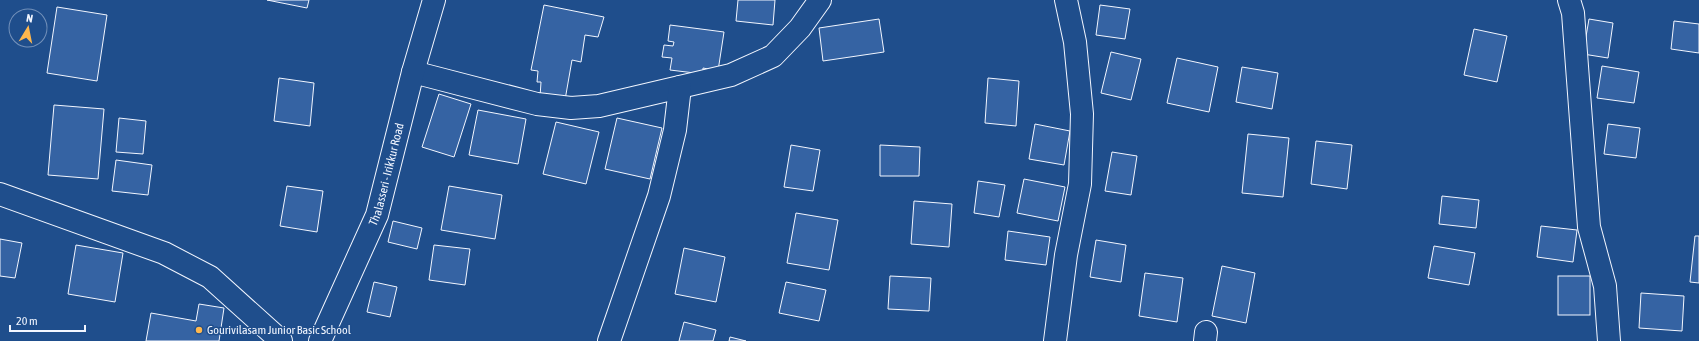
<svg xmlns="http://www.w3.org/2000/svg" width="1699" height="341" viewBox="0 0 1699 341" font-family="'Asap Condensed',sans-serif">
<rect width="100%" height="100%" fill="#1f4e8c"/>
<g fill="#3563a3" stroke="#f2f6ff">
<polygon points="267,0 309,0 307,8"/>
<polygon points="738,0 775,0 773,25 736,21"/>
<polygon points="544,5 604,17 598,37 585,35 581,62 572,60 565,100 540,97 541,82 537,82 538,71 531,70"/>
<polygon points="1100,5 1130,9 1125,39 1096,35"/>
<polygon points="57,7 107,15 97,81 47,73"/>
<polygon points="879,19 884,52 823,61 819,28"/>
<polygon points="1589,19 1613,23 1608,58 1583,54"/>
<polygon points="1674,21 1699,24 1699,53 1671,49"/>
<polygon points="670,25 724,32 718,71 703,68 703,74 670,70 672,58 662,57 664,45 673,46 674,42 668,41"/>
<polygon points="1474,29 1507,36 1497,82 1464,75"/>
<polygon points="1111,52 1141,59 1131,100 1101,93"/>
<polygon points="1177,58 1218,67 1209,112 1167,103"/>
<polygon points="1602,66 1639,72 1634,103 1597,98"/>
<polygon points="1242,67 1278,73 1272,109 1236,102"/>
<polygon points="279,78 314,83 310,126 274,121"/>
<polygon points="988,78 1019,81 1016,126 985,123"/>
<polygon points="439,94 471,104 454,157 422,147"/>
<polygon points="54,105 104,109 98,179 48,175"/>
<polygon points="478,110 526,119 518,164 469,155"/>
<polygon points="119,118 146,121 143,154 116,152"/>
<polygon points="617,118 662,128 650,179 605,169"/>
<polygon points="556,122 599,132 586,184 543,174"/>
<polygon points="1035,124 1070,131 1064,165 1029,159"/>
<polygon points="1608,124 1640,128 1636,158 1604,154"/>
<polygon points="1248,134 1289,138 1283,197 1242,193"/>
<polygon points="1316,141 1352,145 1347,189 1311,184"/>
<polygon points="791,145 820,150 813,191 784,187"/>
<polygon points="880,145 920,147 919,176 880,176"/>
<polygon points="1112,152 1137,156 1131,195 1105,191"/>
<polygon points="116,160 152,165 148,195 112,191"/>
<polygon points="1024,179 1065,187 1058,221 1017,213"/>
<polygon points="978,181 1005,185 999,217 974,213"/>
<polygon points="287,186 323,191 317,232 280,226"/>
<polygon points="449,186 502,195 495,239 441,230"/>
<polygon points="1442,196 1479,200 1476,228 1439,224"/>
<polygon points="914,201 952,204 949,247 911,244"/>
<polygon points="796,213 838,220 829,270 787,263"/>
<polygon points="393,221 422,228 417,249 388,242"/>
<polygon points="1541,226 1577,230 1573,262 1537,257"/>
<polygon points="1008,231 1050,237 1046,265 1005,260"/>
<polygon points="1695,236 1699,236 1699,283 1690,282"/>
<polygon points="0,239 22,243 15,278 0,276"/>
<polygon points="1096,240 1126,245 1121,282 1090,277"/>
<polygon points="76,245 123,253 115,302 68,294"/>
<polygon points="434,245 470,249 465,285 429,280"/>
<polygon points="1434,246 1475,253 1469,285 1428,278"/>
<polygon points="684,248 725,257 716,302 675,294"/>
<polygon points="1222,266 1255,273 1246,323 1212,316"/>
<polygon points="1145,273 1183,278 1177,322 1139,316"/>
<polygon points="890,276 931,278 929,311 888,309"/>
<rect x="1558" y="276" width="32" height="39"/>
<polygon points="374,282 397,287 390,317 367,312"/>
<polygon points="786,282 826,290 819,321 779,313"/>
<polygon points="1641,293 1684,296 1682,331 1639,328"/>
<polygon points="199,304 224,308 219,341 146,341 151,313 196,321"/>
<polygon points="684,322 716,330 713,341 679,341"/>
<polygon points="730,337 746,341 729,341"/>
</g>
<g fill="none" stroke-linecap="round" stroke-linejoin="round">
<g stroke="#f2f6ff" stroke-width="24">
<g id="minor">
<polyline points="1569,0 1573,13 1589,227 1605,286 1609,341"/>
<polyline points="413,72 537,104 571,108 599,106 731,75 773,56 800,28 820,0"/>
<polyline points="0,194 164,253 210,277 281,341"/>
<polyline points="609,341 659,196 675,130 680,87"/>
<polyline points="1055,341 1066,255 1080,184 1082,114 1075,42 1066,0"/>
<polyline points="1205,341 1206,332"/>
</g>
</g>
<g stroke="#f2f6ff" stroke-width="24">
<g id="secondary">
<path id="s1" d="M320 341 377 215 413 72 434 0"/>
</g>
</g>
<use href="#minor" stroke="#1f4e8c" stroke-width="22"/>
<use href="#secondary" stroke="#1f4e8c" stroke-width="22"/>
</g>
<circle fill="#ffb74d" stroke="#1f4e8c" stroke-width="1.5" cx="199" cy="330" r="4"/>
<g text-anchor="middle" stroke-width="3" stroke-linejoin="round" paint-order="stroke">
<g font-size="12" fill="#f2f6ff" stroke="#1f4e8c">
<text dy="4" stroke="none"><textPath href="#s1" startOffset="180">Thalasseri - Irikkur Road</textPath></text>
</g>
<g font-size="12" fill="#f2f6ff" stroke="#1f4e8c" text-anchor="start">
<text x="207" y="334">Gourivilasam Junior Basic School</text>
</g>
</g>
<g transform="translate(28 28) rotate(10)"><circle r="19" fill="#1f4e8c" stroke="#7391ba"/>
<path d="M0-3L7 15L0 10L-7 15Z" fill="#ffb74d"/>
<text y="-6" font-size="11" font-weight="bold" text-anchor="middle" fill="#f2f6ff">N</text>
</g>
<path d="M10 325v6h75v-6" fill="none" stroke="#f2f6ff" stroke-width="2"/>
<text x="16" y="325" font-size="12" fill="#f2f6ff" stroke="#1f4e8c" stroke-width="3" paint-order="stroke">20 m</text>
</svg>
